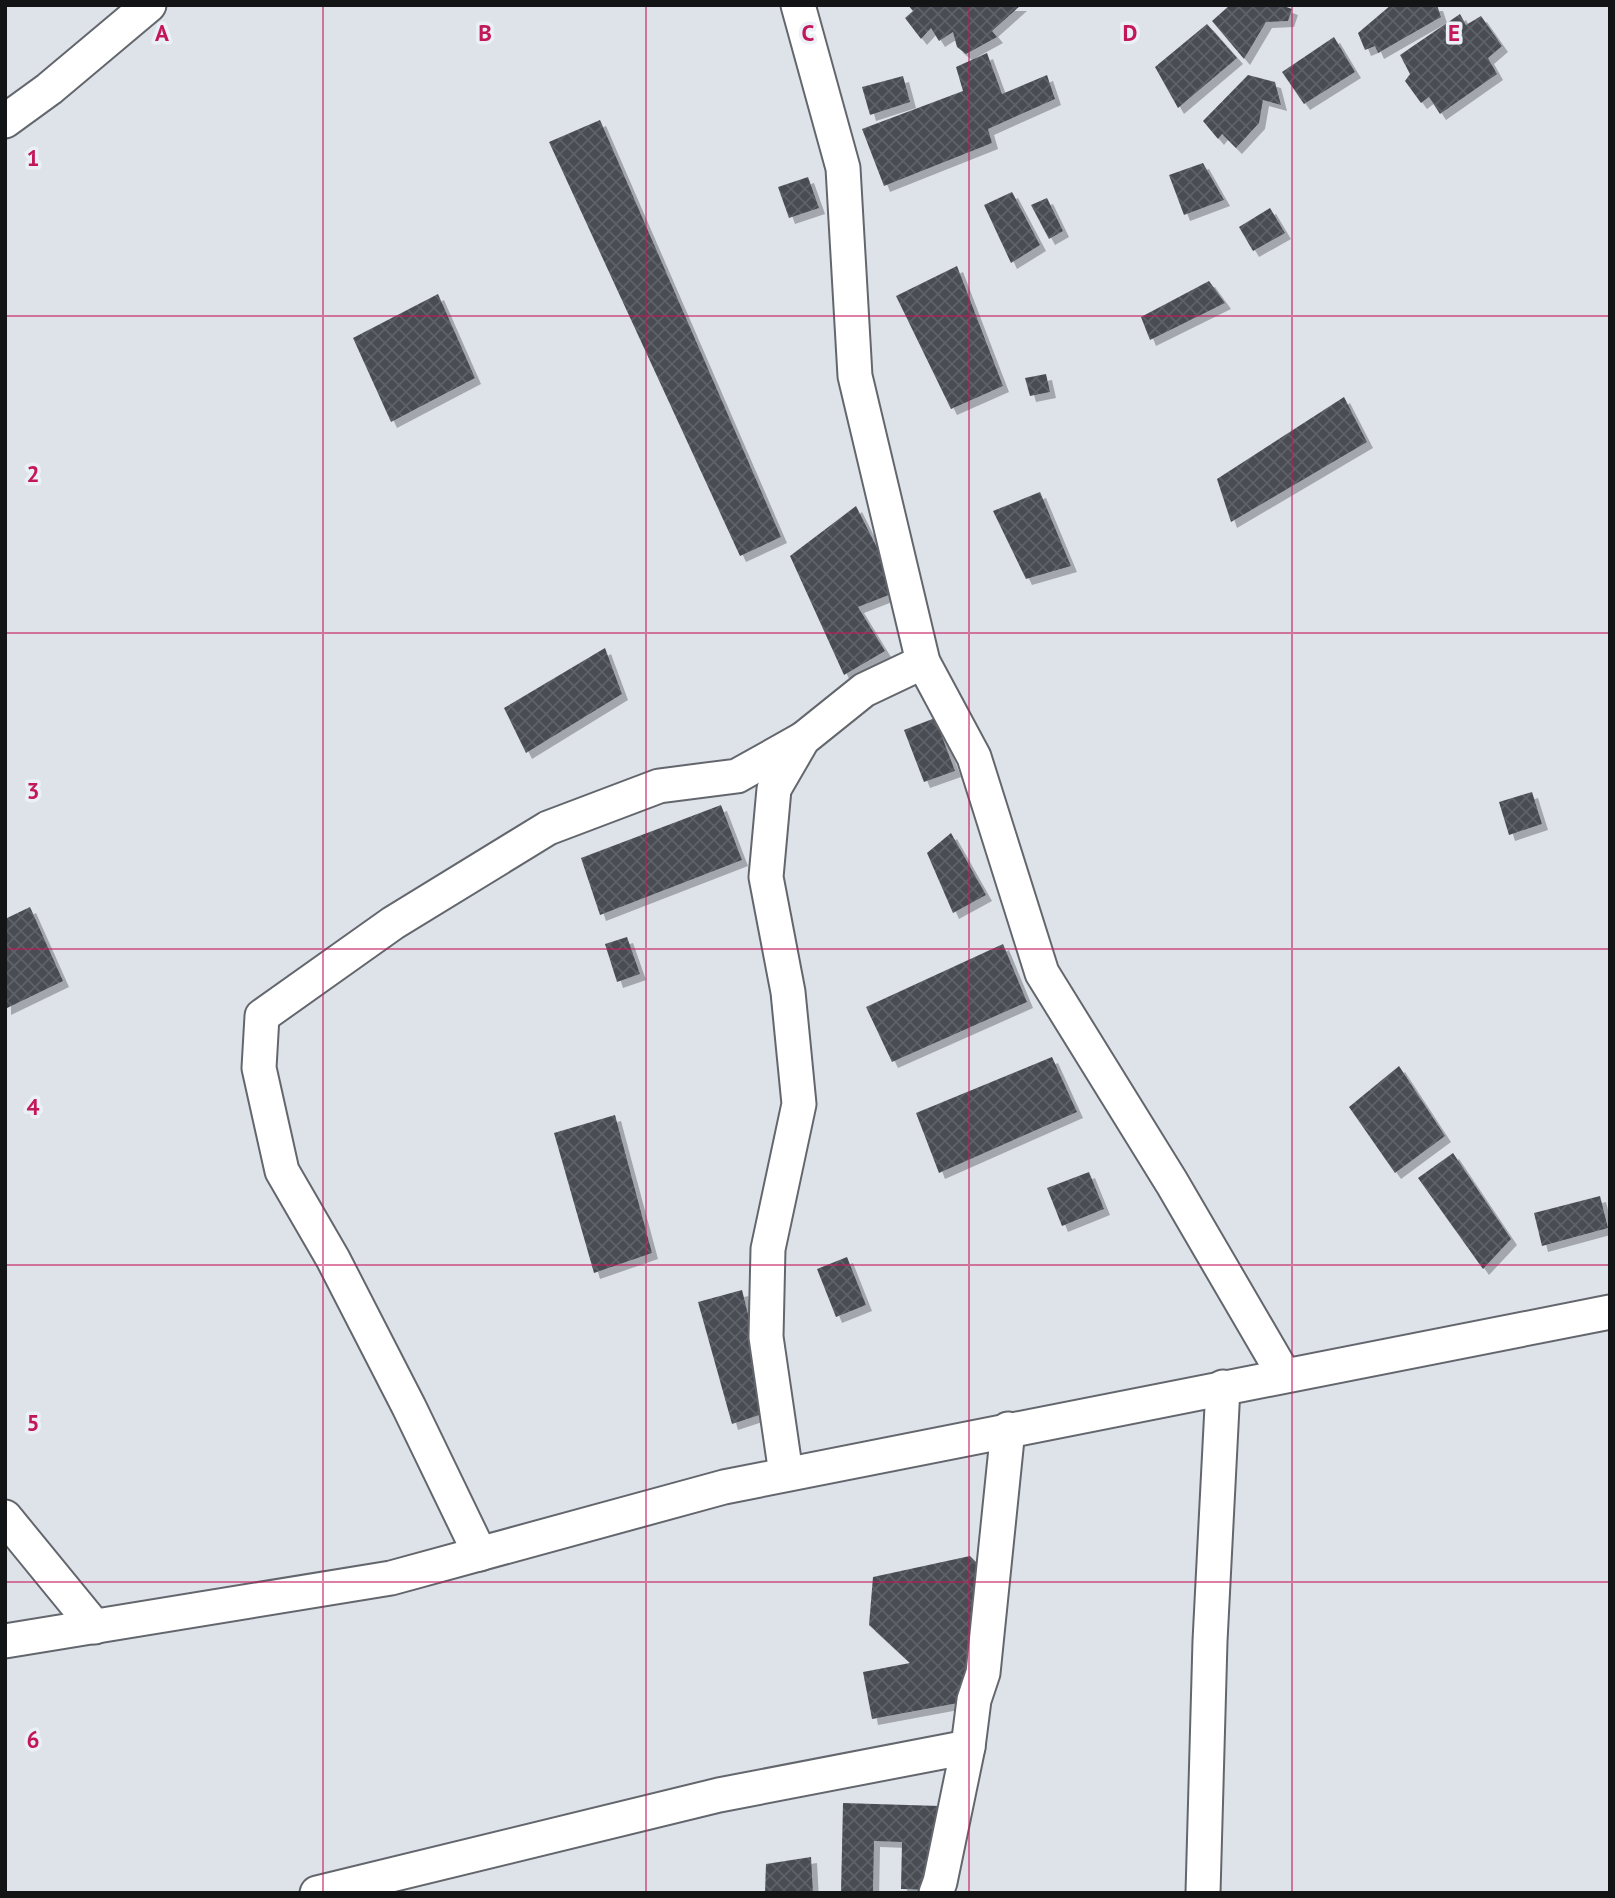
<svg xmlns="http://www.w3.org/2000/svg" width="1615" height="1898" viewBox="0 0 1615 1898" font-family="'PT Sans',sans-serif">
<defs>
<pattern id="building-cross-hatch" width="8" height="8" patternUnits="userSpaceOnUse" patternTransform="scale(1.75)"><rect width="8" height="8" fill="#494d53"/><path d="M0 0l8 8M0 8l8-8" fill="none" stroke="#5f6267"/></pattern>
<filter id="shadow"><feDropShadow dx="6" dy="6" stdDeviation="0" flood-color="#0004"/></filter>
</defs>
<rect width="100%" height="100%" fill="#dee3ea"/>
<g fill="url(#building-cross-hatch)" filter="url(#shadow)">
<polygon points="908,5 1021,5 992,31 997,37 966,54 957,47 953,32 939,41 931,28 921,39 905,18 913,11"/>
<polygon points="1230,5 1281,5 1292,9 1288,21 1266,22 1244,59 1212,21"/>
<polygon points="1391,5 1437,5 1441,17 1378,53 1375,46 1365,50 1358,33"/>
<polygon points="1460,14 1466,25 1481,16 1502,46 1488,58 1497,74 1440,114 1429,97 1421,103 1405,81 1410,74 1400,55"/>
<polygon points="1207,24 1237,58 1178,108 1155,67"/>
<polygon points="1334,37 1355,72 1304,104 1282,72"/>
<polygon points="987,53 1002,94 1047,75 1055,99 988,129 992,143 884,186 862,129 963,91 956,67"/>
<polygon points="1248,75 1275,82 1281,105 1263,100 1259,123 1236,148 1222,134 1218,139 1203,121"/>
<polygon points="903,76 910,102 870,115 862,87"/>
<polygon points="600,120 781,537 740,556 549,142"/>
<polygon points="1203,163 1224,200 1184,215 1169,175"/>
<polygon points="808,177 819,208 789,218 778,187"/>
<polygon points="1012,192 1040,245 1011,263 984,205"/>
<polygon points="1047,198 1063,231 1049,239 1031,205"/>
<polygon points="1270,208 1285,233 1253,251 1239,227"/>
<polygon points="957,266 1003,386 951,409 896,296"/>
<polygon points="1209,281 1225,303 1150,340 1141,317"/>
<polygon points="438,294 475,378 391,422 353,338"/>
<polygon points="1046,374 1050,392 1030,396 1025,378"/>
<polygon points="1344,397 1367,442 1231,522 1217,479"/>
<polygon points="1040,492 1071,566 1026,579 993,511"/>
<polygon points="856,506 899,591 858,607 885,651 844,675 790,556"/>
<polygon points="605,648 622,694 526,753 504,708"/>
<polygon points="935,718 955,771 924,782 904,730"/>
<polygon points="1532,792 1542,824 1509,835 1499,802"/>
<polygon points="721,805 742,860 600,915 581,858"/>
<polygon points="951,833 986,895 953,913 927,853"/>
<polygon points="30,907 63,981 5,1009 5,919"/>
<polygon points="627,937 640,974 617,982 605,944"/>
<polygon points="1003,944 1027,1002 892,1062 866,1007"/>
<polygon points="1052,1057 1077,1112 939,1173 916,1113"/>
<polygon points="1399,1066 1445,1136 1395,1173 1349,1107"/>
<polygon points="615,1115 652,1253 594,1273 554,1133"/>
<polygon points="1453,1153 1511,1239 1483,1269 1418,1178"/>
<polygon points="1089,1172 1104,1209 1062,1226 1047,1188"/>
<polygon points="1600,1196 1608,1228 1542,1246 1534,1213"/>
<polygon points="847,1257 866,1305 836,1317 817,1269"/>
<polygon points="742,1290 772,1411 732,1424 698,1302"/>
<polygon points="970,1556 981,1567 974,1700 872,1719 863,1672 910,1663 869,1625 873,1577"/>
<polygon points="843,1803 940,1806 938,1890 901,1889 902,1842 874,1841 873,1893 841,1893"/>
<polygon points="811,1857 813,1893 765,1893 766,1864"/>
</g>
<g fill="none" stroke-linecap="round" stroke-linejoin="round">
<g stroke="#63676d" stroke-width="37">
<g id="minor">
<polyline points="798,5 843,168 855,376 923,662 974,757 1042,973 1172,1183 1284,1375"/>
<polyline points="5,121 49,89 149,5"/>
<polyline points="786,1474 766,1337 768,1249 799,1104 788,992 766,877 774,789 803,739 864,690 923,662"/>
<polyline points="5,1517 95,1627"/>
<polyline points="480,1554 409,1407 333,1259 282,1171 259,1068 262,1016 393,923 548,828 659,786 737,776 803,739"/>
<polyline points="5,1641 391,1578 724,1487 1610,1312"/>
<polyline points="317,1893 719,1795 968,1747"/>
<polyline points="936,1893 940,1882 968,1747 974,1700 983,1673 1008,1429"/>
<polyline points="1203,1893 1210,1641 1223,1387"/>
</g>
</g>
<use href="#minor" stroke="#fff" stroke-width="33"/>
</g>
<path fill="none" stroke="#c2185b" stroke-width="2" stroke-opacity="0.55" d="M323 5V1893M646 5V1893M969 5V1893M1292 5V1893M5 316H1610M5 633H1610M5 949H1610M5 1265H1610M5 1582H1610"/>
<g font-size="23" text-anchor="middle" font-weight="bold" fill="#c2185b" stroke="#ebf0f7" stroke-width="7" stroke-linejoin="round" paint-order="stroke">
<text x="162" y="41">A</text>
<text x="485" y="41">B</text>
<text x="808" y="41">C</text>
<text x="1130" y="41">D</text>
<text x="1454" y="41">E</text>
<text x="33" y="166">1</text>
<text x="33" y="482">2</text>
<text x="33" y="799">3</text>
<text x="33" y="1115">4</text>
<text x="33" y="1431">5</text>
<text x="33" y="1748">6</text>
</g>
<rect width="1615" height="1898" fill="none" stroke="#121416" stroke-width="14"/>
</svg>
